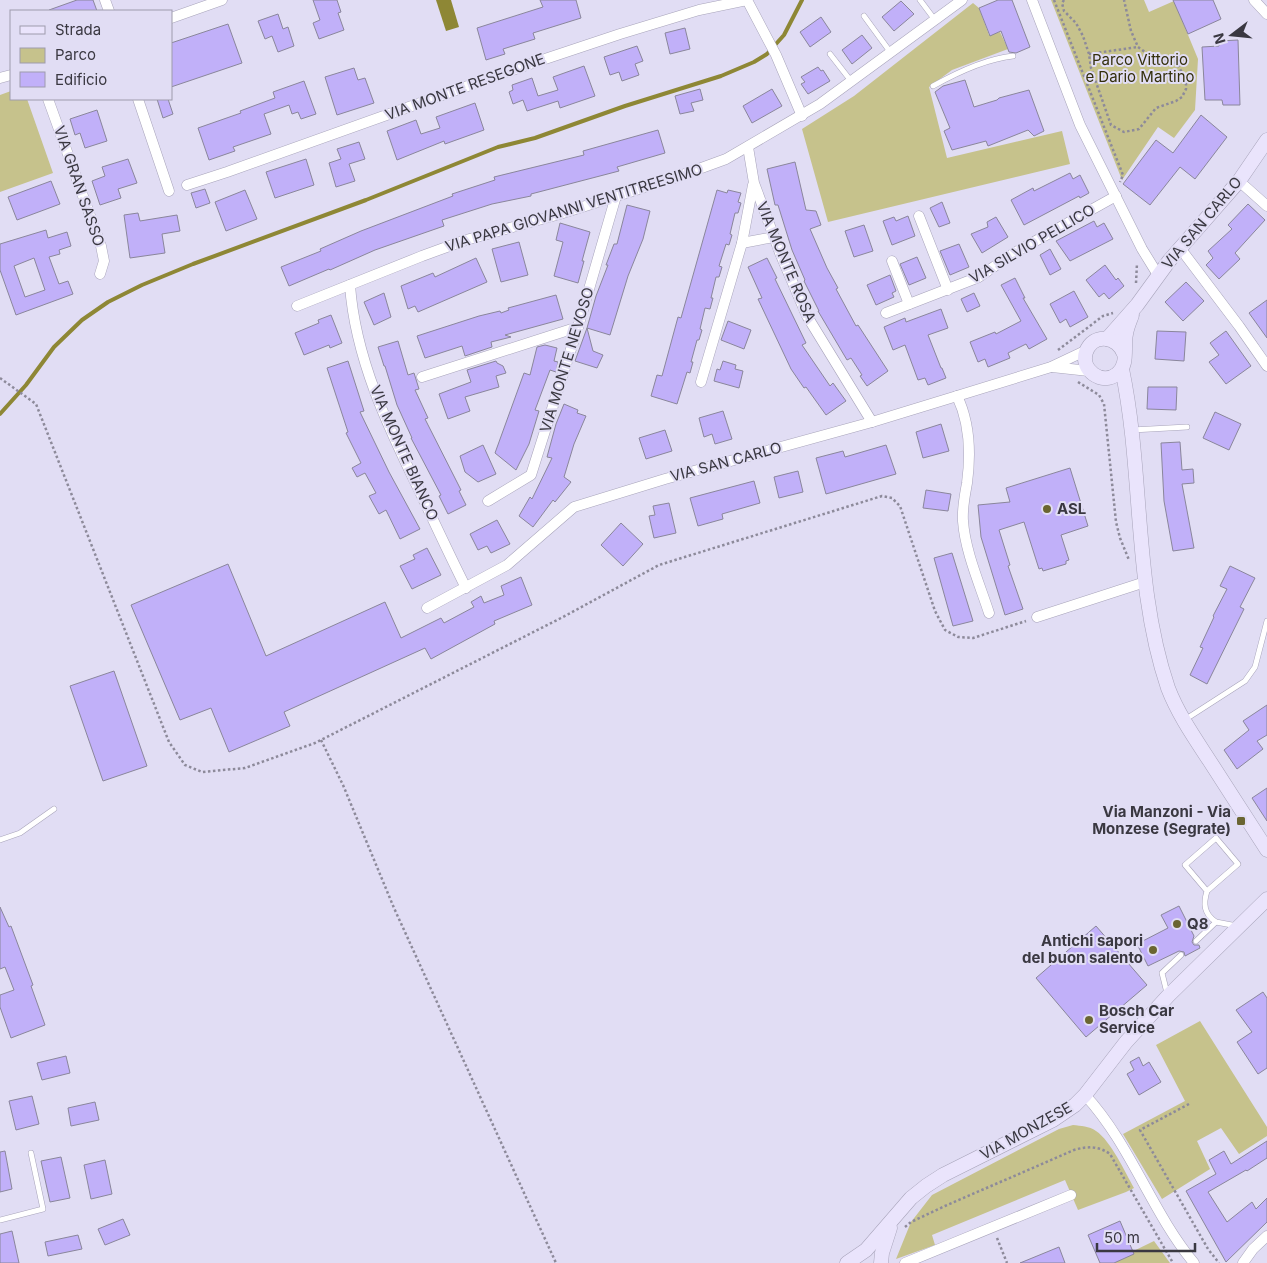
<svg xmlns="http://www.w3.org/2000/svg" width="1267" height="1263" viewBox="0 0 1267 1263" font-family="Inter,sans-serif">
<rect width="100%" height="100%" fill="#e1ddf4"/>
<g fill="#c6c28c">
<polygon points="1051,0 1144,0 1149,12 1174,1 1198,59 1195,110 1174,138 1158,127 1122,180"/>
<polygon points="973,3 979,8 989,35 1000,32 1008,49 952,70 929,87 947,158 1062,131 1070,164 828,222 802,129 854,96"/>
<polygon points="11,91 11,99 27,99 53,173 0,192 0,95"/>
<polygon points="1200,1021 1267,1127 1267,1136 1239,1154 1221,1128 1197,1141 1210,1169 1162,1199 1123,1134 1185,1101 1156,1045"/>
<path d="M1073 1125C1081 1126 1089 1126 1096 1131 1111 1141 1125 1172 1134 1188L1126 1192 1078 1210 1065 1180 932 1235 935 1245 896 1259 911 1222 932 1195 1059 1129Z"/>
<polygon points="1154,1241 1170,1263 1109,1263"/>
</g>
<polygon fill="#8e8735" points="436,0 451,0 459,27 446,31"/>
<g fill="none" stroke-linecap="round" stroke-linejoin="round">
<polyline stroke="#8e8735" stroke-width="4" points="0,414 26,385 54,347 82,320 108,302 142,285 193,264 366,200 498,147 535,138 625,106 721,76 754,62 767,54 784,35 802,0"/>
</g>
<g fill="#c1b0f9" stroke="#8a869b" fill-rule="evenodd">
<polygon points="77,0 93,0 97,11 49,11 49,10"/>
<polygon points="313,0 337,0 341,12 338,13 344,30 319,39 313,23 320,20"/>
<polygon points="540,0 576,0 581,18 533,33 535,39 503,49 505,54 486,60 477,28 543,7"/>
<polygon points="998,0 1012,0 1030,47 1016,53 1009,52 1001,31 990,36 979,8"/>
<polygon points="1173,0 1213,0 1221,19 1188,34"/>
<polygon points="901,1 914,14 894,31 882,17"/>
<polygon points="278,14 283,29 288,27 294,46 278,52 272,36 265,39 258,21"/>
<polygon points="821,17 831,32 810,47 800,32"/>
<polygon points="228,24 242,63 171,87 171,43"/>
<polygon points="685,28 690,49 670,54 665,33"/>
<polygon points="862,35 872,48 852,64 842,50"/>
<polygon points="1238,40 1240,105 1223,105 1222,100 1205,100 1202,47 1219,46 1219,41"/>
<polygon points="637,46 643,61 635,64 639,75 622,81 619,72 610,75 604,57"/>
<polygon points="584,66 595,96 560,108 558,101 527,111 523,100 513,104 509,92 513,90 512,85 532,78 538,96 558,90 553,77"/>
<polygon points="818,67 821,71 823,70 830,81 808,94 801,84 805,82 801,77"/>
<polygon points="354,68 358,80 365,78 374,103 337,115 325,77"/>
<polygon points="965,80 974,107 997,100 999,98 1029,90 1044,131 1034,136 1028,130 988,146 986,141 952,150 944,131 950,128 935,92 943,86"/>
<polygon points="304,81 316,114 301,119 298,112 292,114 289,105 264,114 271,134 233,147 235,151 209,160 198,128 241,113 240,111 275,98 273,92"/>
<polygon points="700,89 703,100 691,103 694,111 680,114 675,96"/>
<polygon points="772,89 782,106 752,123 743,106"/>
<polygon points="157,99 168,99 173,114 163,118"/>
<polygon points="475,103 484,130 445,144 444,141 397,160 387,131 416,120 421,134 440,128 436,117"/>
<polygon points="97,110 107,141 85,148 80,133 75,135 70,119"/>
<polygon points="1201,115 1227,137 1195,179 1180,167 1150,205 1123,184 1156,140 1173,153"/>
<polygon points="658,130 665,153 617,167 619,171 531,194 531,196 492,204 442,220 444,226 375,250 330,270 329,269 289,286 281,267 321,251 320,249 361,231 453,196 452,194 495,180 494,177 584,155 583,151"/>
<polygon points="359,142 365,159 349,164 355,181 336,187 329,163 341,159 337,149"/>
<polygon points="128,159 137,183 118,189 121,198 100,205 92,181 105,176 102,167"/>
<polygon points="306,159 314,185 275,198 266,172"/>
<polygon points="795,162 806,210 816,211 821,225 810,229 827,268 838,288 836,289 856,326 858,325 888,371 867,386 860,376 862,375 851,358 847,360 818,311 819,311 804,281 805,280 792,250 778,205 775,205 767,169"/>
<polygon points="1070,173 1073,179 1080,175 1089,193 1080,198 1079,196 1024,225 1011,200 1033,188 1034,191"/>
<polygon points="51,181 60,204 17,220 8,197"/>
<polygon points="205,189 210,203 196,208 191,193"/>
<polygon points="245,190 257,219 226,231 215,202"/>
<polygon points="717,190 727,193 728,190 741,193 738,202 741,203 738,213 735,213 730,234 732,235 729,245 726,244 719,266 722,267 719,277 716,277 711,298 713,298 710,309 705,308 700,329 702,330 699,340 697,340 691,362 693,362 690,373 687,372 677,404 651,396 657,375 662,376 678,317 681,318"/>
<polygon points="942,202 950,223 939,227 930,208"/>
<polygon points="1248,204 1265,220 1235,253 1240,259 1219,279 1206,265 1213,258 1208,251 1232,229 1228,225"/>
<polygon points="627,205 650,211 643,239 628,276 610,335 587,328 593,351 603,355 597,368 575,361 587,328 596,296 608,265 606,265 614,244 617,244"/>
<polygon points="138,213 140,221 177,215 180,231 162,234 165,253 130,258 124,215"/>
<polygon points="908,216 915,236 892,245 883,221 894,217 896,221"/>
<polygon points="996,217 1008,237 982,253 971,234 988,227 987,222"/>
<polygon points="1094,221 1097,227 1104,223 1113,239 1070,261 1056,241"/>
<polygon points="560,223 590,232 582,261 584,261 578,283 554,276 563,242 556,240"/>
<polygon points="864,225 873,251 854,257 845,231"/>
<path d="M46 230 48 238 67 232 71 246 59 250 60 254 49 257 59 284 68 281 73 294 16 315 0 270V244ZM34 258 45 290 25 297 14 266Z"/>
<polygon points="519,242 528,275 501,282 492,249"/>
<polygon points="959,244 969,267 950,275 940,251"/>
<polygon points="1050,249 1061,269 1050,275 1040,255"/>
<polygon points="917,257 926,278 909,285 900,264"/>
<polygon points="476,258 487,282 418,312 415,306 408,309 401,286 433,273 435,277"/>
<polygon points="767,258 777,278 775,279 806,343 802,345 830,386 833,383 846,401 826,415 806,387 804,388 791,369 758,299 762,298 748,267"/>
<polygon points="1105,265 1116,280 1118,278 1124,286 1109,299 1104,293 1099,297 1086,280"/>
<polygon points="890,275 896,291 892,293 894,297 876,305 867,285"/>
<polygon points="1015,278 1025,298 1023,298 1047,339 1029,349 1026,344 1008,353 1010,358 988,367 985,359 978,362 970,342 995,332 996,334 1021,321 1001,285"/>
<polygon points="1186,282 1204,301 1183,321 1165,302"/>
<polygon points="1074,291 1088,317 1070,327 1066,319 1060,323 1050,304"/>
<polygon points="384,293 391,317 374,325 364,302"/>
<polygon points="974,293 980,306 967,312 961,299"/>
<polygon points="556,295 563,319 505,335 511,337 491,342 492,347 465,356 462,346 425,358 417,336 479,316 500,311 501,313 509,310 508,308"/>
<polygon points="1267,300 1267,338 1249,313"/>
<polygon points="941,309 948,328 928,335 941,368 942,368 946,378 928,385 925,378 918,380 905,345 893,350 884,327 905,318 906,322"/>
<polygon points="331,315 342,343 330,348 329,345 304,355 295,333 319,323 318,320"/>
<polygon points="728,321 751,330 744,349 721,340"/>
<polygon points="1157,331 1186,332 1184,361 1155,359"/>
<polygon points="1226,331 1251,366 1226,384 1209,362 1219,355 1210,343"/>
<polygon points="398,341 408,375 414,373 419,389 415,390 428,418 425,419 461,490 459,491 466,505 448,514 439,496 441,495 411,438 412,438 397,405 385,366 384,366 378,347"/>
<polygon points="545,345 557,348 554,361 558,362 556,372 550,370 535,410 539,411 529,444 516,470 495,453 524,373 530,375 537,347"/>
<polygon points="348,361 364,411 360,412 389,472 420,529 400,539 386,510 379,514 369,496 376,493 365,473 357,477 352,468 361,463 346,433 348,432 327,368"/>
<polygon points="496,361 497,363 503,366 506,373 496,376 499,387 465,397 470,411 448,419 439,394 471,382 467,370"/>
<polygon points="723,361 736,365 735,369 743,371 739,388 714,381 717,369 720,370"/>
<polygon points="1148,387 1177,387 1176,410 1147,409"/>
<polygon points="564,404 578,410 577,413 586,416 574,444 564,477 571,482 555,502 553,500 533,527 519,516 530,497 532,499 552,458 547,457 556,424"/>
<polygon points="723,411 732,439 715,444 712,434 704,437 699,418"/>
<polygon points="1215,412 1241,424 1229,450 1203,438"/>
<polygon points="941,424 949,451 923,458 916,432"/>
<polygon points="665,430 672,451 646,459 639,438"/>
<polygon points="1180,442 1182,470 1193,469 1194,483 1182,484 1194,548 1173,551 1164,501 1161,443"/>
<polygon points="483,445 496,474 478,482 465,472 460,456"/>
<polygon points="886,445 896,474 826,494 816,458 843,451 845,457"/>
<polygon points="1070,468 1088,526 1061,535 1069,560 1066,561 1066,564 1043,571 1042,568 1039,569 1024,522 999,530 1010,565 1008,566 1023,609 1005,615 981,537 978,505 1010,502 1006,488"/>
<polygon points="798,471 803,492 779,498 774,477"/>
<polygon points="754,481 760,503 722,514 723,519 698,526 690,498"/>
<polygon points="926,490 951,494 948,511 923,508"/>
<polygon points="669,503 676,533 654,538 649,516 655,515 653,506"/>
<polygon points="497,520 510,544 491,553 487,546 478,550 470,534"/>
<polygon points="621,523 643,544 623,566 601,545"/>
<polygon points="427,548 441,575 412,589 400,566 415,559 413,555"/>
<polygon points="952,553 973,621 953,626 934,558"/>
<polygon points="228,564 266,656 385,602 401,638 441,618 444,623 474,607 471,602 481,596 484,603 504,595 501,586 521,577 532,605 494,621 495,624 431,659 425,648 284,712 290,726 229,752 211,708 180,720 131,605"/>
<polygon points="1230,566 1255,578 1240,607 1244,609 1207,684 1190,675 1203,648 1200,647 1214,617 1213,616 1227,589 1220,586"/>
<polygon points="114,671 147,766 103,781 70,686"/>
<polygon points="1267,705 1267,735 1257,741 1263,749 1237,769 1224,750 1249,730 1243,721"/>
<polygon points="1267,788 1267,821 1252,798"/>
<polygon points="1179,906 1194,936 1192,942 1194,945 1199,945 1200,948 1185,956 1184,952 1179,951 1148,966 1137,944 1168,928 1161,915"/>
<polygon points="0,907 9,927 11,926 33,985 31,986 45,1025 11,1038 0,1007 0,995 14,990 5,967 0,969"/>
<polygon points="1096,926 1147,985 1086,1037 1036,978"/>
<polygon points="1263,992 1267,998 1267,1068 1258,1074 1237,1042 1252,1032 1236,1010"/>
<polygon points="66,1056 70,1073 42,1080 37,1063"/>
<polygon points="1139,1057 1143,1066 1149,1062 1161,1082 1139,1095 1127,1074 1134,1070 1130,1062"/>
<polygon points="32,1096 39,1124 16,1130 9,1101"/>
<polygon points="95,1102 99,1120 71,1126 68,1108"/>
<polygon points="1267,1141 1267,1158 1247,1171 1246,1170 1208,1192 1227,1222 1252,1202 1256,1209 1267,1198 1267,1222 1226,1262 1186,1191 1216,1174 1209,1160 1224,1151 1231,1164"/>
<polygon points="5,1151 12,1189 0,1192 0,1152"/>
<polygon points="61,1157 70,1198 50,1202 41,1161"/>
<polygon points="105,1160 112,1194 91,1199 84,1165"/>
<polygon points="123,1219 130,1235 105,1245 98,1229"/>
<polygon points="1120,1221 1134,1254 1114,1263 1100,1263 1088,1235"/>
<polygon points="12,1231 19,1263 0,1263 0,1234"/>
<polygon points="78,1235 82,1249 48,1256 45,1242"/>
<polygon points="1059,1247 1065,1263 1020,1263"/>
</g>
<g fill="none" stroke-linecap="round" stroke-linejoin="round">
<g stroke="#a8a4ba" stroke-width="6">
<g id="lane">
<polyline points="920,0 935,20"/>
<polyline points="864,16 891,53"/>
<polyline points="830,54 851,81"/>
<path d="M933 86C958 72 985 59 1013 56"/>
<polyline points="1132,430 1187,427"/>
<polyline points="1186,719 1245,681 1255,667 1267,621"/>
<polyline points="0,840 20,833 54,809"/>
<path d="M1207 891 1185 865 1216 838 1238 864 1207 891C1203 904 1204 914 1216 922"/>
<polyline points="1196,941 1216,922 1237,926"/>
<polyline points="1167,993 1162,973 1181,955"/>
<polyline points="0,1220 43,1209 31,1153"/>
</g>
</g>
<g stroke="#a8a4ba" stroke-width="11">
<g id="street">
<polyline points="105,0 109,11"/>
<polyline points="747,0 776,55 802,116"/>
<polyline points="1032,0 1080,125 1142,249 1158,275"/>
<polyline points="1254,0 1267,14"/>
<polyline points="171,18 222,0"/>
<polyline points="0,78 11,75"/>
<polyline points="48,99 101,246 104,261 100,274"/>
<polyline points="138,99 169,191"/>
<polyline points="748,147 754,183 780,253 807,316 872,422"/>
<polyline points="1239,181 1267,206"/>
<polyline points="187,185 227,172 521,67 620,34 699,10 747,0"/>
<polyline points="919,216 948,290"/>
<polyline points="742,243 774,237"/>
<polyline points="1180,248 1239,326 1267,366"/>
<polyline points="892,261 909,304"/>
<path d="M350 285C355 358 388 427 420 492 435 524 450 556 466 588"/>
<polyline points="297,306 422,256 466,240 560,214 674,178 726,159 820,104 962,0"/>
<polyline points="886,313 979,277 1014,253 1116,196"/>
<polyline points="1052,367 1089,371"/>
<polyline points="422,377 578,327"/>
<polyline points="701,382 742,243 753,185"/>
<path d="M957 396C970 423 971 453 967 483 965 495 962 508 963 521 965 551 980 585 989 613"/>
<polyline points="488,501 531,475 578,327 616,196"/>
<polyline points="427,608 507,565 574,507 665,479 872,422 957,396 1051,367 1087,350"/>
<polyline points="1037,617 1145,582"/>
<path d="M1085 1095C1131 1145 1151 1211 1194 1263"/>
<polyline points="905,1263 1071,1195"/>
<polyline points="1243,1263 1253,1249 1267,1236"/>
</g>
</g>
<g stroke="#a8a4ba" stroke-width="15">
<g id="secondary">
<polyline points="1107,339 1137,305 1169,261 1239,181 1267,140"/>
<path d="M1124 354C1118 336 1093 332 1086 352 1080 370 1102 386 1117 374 1129 365 1123 347 1126 334 1127 327 1130 321 1132 315"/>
<path d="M1122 369C1144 474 1133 585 1168 688 1178 714 1194 737 1209 760 1228 790 1248 820 1267 850"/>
<polyline points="847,1263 866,1250 911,1198 926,1186 943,1175 1053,1120 1075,1105 1085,1095 1126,1042 1168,996 1267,899"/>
<polyline points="881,1263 882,1253 890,1228"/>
</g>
</g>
<g stroke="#8d8a9a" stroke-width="2.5" stroke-dasharray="2.5 2.5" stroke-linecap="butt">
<polyline points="1054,0 1123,175 1120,182"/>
<polyline points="1064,0 1062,3 1064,11 1076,23 1083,36 1089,54 1091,68 1111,125 1124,132 1139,129 1156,108 1176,101 1182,97 1186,89 1186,81 1178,65 1172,61 1155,59 1138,47 1131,31 1124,0"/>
<polyline points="1089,54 1138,47"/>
<polyline points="1136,283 1137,263"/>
<polyline points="1058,350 1103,316 1113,313"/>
<polyline points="0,378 36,404 169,742 185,765 202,772 245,768 315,743 563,617 659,565 882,496 892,498 900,506 935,611 945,630 958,637 973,638 1026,621"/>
<polyline points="1078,382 1099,395 1104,404 1116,522 1120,538 1129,560"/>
<polyline points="321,740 343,785 394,908 556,1263"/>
<polyline points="1189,1104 1140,1130 1208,1249 1219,1263"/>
<path d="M905 1227 911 1222 945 1206 1074 1150C1087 1146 1099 1146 1110 1154L1173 1263"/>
<polyline points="997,1238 1007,1263"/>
</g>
<use href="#lane" stroke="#fff" stroke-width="5"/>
<use href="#street" stroke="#fff" stroke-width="10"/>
<use href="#secondary" stroke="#eae4fc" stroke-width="14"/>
</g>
<g fill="#6a6532" stroke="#e1ddf4" stroke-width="2">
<circle cx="1047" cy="509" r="5"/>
<rect x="1236" y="816" width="10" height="10" rx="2.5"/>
<circle cx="1177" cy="924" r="5"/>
<circle cx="1153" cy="950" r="5"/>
<circle cx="1089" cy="1020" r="5"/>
</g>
<g text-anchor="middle" stroke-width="4" stroke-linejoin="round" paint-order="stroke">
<g font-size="15" fill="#332f0b" stroke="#e1ddf4">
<text x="1140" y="65">Parco Vittorio<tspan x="1140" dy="17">e Dario Martino</tspan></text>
</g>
<g font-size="15" fill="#3a3841" stroke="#e1ddf4">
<text transform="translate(465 87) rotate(-20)" y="5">VIA MONTE RESEGONE</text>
<text transform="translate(79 186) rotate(71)" y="5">VIA GRAN SASSO</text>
<text transform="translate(574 208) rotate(-17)" y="5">VIA PAPA GIOVANNI VENTITREESIMO</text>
<text transform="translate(1202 223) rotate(-50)" y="5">VIA SAN CARLO</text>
<text transform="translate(1032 244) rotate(-30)" y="5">VIA SILVIO PELLICO</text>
<text transform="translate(786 262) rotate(67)" y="5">VIA MONTE ROSA</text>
<text transform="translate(567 360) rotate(-73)" y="5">VIA MONTE NEVOSO</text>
<text transform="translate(404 453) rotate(66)" y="5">VIA MONTE BIANCO</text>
<text transform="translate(726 462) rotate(-15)" y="5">VIA SAN CARLO</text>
<text transform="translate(1026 1131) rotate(-29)" y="5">VIA MONZESE</text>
</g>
<g font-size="15" font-weight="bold" fill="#3a3841" stroke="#e1ddf4" text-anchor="start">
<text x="1057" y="514">ASL</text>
<text x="1231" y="817" text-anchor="end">Via Manzoni - Via<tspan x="1231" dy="17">Monzese (Segrate)</tspan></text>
<text x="1187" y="929">Q8</text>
<text x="1143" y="946" text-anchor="end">Antichi sapori<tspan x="1143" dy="17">del buon salento</tspan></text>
<text x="1099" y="1016">Bosch Car<tspan x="1099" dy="17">Service</tspan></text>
</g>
</g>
<rect x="10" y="10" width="162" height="90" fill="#e1ddf4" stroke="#9e9bac"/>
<rect x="20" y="26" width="25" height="8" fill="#eae4fc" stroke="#9e9bac"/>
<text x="55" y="35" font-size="15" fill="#3a3841">Strada</text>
<rect x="20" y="48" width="25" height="15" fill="#c6c28c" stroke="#9e9bac"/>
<text x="55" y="60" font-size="15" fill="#3a3841">Parco</text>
<rect x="20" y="72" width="25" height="15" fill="#c1b0f9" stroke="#9e9bac"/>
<text x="55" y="85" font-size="15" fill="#3a3841">Edificio</text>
<g transform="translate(1232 35) rotate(254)" stroke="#e1ddf4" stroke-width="4" paint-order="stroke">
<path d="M0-4L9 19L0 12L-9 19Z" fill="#3a3841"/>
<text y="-8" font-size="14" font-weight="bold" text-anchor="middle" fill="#3a3841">N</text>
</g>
<path d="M1097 1243v8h98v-8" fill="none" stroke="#3a3841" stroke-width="2.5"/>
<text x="1104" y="1243" font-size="15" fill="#3a3841" stroke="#e1ddf4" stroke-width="4" paint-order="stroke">50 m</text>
</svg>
